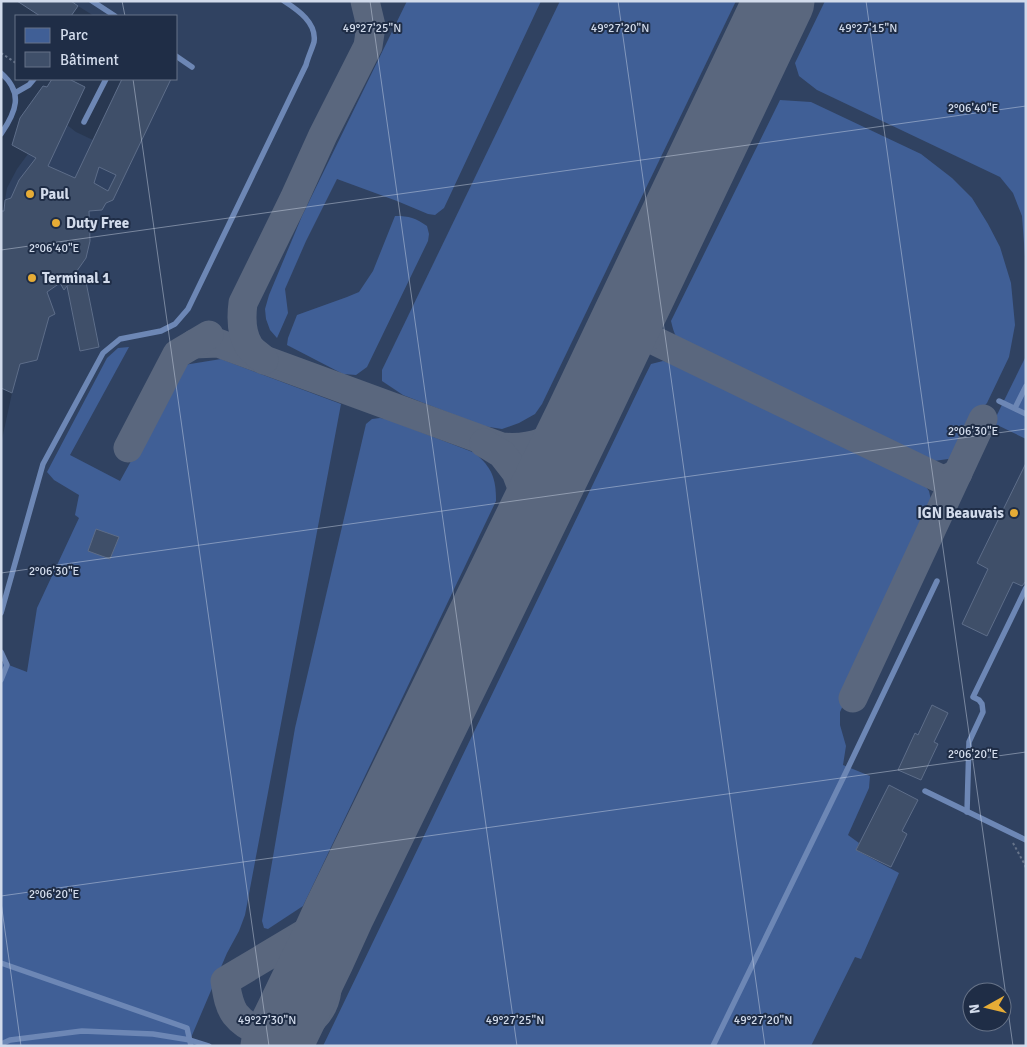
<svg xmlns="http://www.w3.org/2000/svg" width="1027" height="1047" viewBox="0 0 1027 1047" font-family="Signika,sans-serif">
<rect width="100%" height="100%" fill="#293851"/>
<path fill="#304261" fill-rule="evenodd" d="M17 1H1026V1046H1V444L12 393 1 388 5 200 7 188 17 169 33 147 61 124 67 125 76 132 93 140 122 79H176V16H94L78 6 71 16H40ZM972 992H1002V1022H972Z"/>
<g fill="#405f96">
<polygon points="407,1 541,1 444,208 435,215 428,214 397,201 337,179 306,241 285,289 288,313 277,338 270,330 266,319 265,309 269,295 302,216"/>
<polygon points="560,1 736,1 542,404 535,414 519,423 502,429 483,426 403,395 382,381 382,370"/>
<polygon points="825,1 1026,1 1026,270 1022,216 1013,193 1000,177 817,90 799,76 795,63"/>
<path d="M780 100 811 102 921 154 952 178 972 198 988 224 1000 247 1011 283 1015 325 1009 357 987 403 976 415 955 458 934 461 910 454 698 354C680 342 676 343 671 321Z"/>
<path d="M395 216C410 216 415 218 427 226L429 234 428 241 367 367 356 375 343 374 287 345 288 338 297 315 347 297 359 292 373 271Z"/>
<polygon points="129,347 70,455 120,481 184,365 221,359 341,404 245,915 239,931 227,953 190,1040 200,1046 1,1046 1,662 27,672 37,608 79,518 75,515 79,495 54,480 47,472 107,358 118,348"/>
<polygon points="1026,356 1026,439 993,423"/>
<polygon points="663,361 682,364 898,467 922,481 929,491 932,504 917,539 909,562 840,712 840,725 846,746 843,765 870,776 869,788 848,835 859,843 856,850 899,873 861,959 855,957 811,1046 323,1046 645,376 651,364"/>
<path d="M380 418 387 419 475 453C492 468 496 478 496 501L303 906 268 929 264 928 262 921 295 728 366 424 372 419Z"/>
</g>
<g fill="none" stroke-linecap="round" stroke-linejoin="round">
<g stroke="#5a677e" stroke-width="29">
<path d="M634 307C636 319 637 329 647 337L943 480 949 478 958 473"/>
<path d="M616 343C627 339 635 335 647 337"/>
<path d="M194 344 218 343 502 447C536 450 552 439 579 421"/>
<path d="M264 360C260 356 252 351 249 346 241 333 241 318 243 303L294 199 323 135 368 46 371 26 365 1"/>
<polyline points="484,443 502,454 516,472 524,493 525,513 523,537"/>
<polyline points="128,448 177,354 209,335"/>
<polyline points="853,698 983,419"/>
<path d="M319 957C324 968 329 978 327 990 321 1036 261 1047 235 1014 228 1004 227 992 225 981L339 913"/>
</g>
<polyline stroke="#5a677e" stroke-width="71" points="276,1046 319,957 339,913 579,421 779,1"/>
</g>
<g fill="#3f4f69" stroke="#5d6d89" fill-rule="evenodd">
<polygon points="17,1 71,1 78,6 71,16 40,16"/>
<path d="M52 79H69L85 87 48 166 75 178 122 79H171L113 200 106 203 102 210 89 211 90 241 86 258 67 285 86 282 99 347 80 351 67 286 64 290 60 283 47 292 55 314 49 317 37 360 20 364 12 393 1 388V211H4L5 200 11 198 19 180 36 158 12 145 20 118 43 86 47 87ZM99 167 116 175 108 191 94 183Z"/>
<polygon points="1026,463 1026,581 1022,586 1013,582 987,636 962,624 988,569 977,563"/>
<polygon points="96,529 119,537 110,559 88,551"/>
<polygon points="932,705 948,713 934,742 938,744 921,780 898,770 915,733 918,735"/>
<polygon points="889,785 918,800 902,831 907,834 891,867 856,850"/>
</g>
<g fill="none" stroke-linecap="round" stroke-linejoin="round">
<g stroke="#667389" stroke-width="2" stroke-dasharray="2.5 2.5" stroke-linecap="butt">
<polyline points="1,53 16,63"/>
<polyline points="1013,843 1025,865 1026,870"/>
</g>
<g stroke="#6d87b5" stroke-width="5.5">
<polyline points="92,1 115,16"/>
<polyline points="176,56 192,67"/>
<path d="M1 73C24 93 16 112 1 134"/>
<polyline points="15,93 29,85 34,79"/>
<polyline points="84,122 106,79"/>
<polyline points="999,401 1026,414"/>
<polyline points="1015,408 1026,386"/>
<path d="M1 613 43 464 103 353 120 339 161 331 175 324 188 309 306 65C308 57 312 49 314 42 317 23 298 10 284 1"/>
<polyline points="1,652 7,665 1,680"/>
<polyline points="925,791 1026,840"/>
<polyline points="967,812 969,742 983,712 982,704 979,700 973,697 1026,588"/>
<polyline points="1,963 187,1028 191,1046"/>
<polyline points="1,1044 10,1040 82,1031 153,1034 190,1040 209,1046"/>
<polyline points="713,1046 847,770 937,581"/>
</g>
</g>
<path fill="none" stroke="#d2dbeb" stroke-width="1" stroke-opacity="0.45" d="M122 1 125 16M370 1 517 1046M618 1 765 1046M866 1 1013 1046M133 79 269 1046M1 250 1026 106M1 573 1026 429M1 896 1026 752M1 902 21 1046"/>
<g fill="#e6ac36" stroke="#1f2d46" stroke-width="2">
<circle cx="30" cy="194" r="5"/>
<circle cx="56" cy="223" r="5"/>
<circle cx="32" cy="278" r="5"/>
<circle cx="1014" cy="513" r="5"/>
</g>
<g text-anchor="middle" stroke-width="4" stroke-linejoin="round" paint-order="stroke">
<g font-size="15" font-weight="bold" fill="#d2dbeb" stroke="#1f2d46" text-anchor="start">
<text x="40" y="199">Paul</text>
<text x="66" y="228">Duty Free</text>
<text x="42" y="283">Terminal 1</text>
<text x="1004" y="518" text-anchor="end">IGN Beauvais</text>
</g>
</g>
<g font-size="12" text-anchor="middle" fill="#d2dbeb" stroke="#1f2d46" stroke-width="4" stroke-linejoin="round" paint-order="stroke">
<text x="372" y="32">49°27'25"N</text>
<text x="620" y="32">49°27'20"N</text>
<text x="868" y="32">49°27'15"N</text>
<text x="973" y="112">2°06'40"E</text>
<text x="54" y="252">2°06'40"E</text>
<text x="973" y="435">2°06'30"E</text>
<text x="54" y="575">2°06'30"E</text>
<text x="973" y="758">2°06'20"E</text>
<text x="54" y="898">2°06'20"E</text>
<text x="267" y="1024">49°27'30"N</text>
<text x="515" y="1024">49°27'25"N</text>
<text x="763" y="1024">49°27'20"N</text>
</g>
<rect width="1027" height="1047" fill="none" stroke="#d2dbeb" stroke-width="5"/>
<rect x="15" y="15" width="162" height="65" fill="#1f2d46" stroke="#677388"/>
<rect x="25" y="28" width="25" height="15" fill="#405f96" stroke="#677388"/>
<text x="60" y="40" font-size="15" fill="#d2dbeb">Parc</text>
<rect x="25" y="52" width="25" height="15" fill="#3f4f69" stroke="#677388"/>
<text x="60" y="65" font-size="15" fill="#d2dbeb">Bâtiment</text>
<g transform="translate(987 1007) rotate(262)"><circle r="24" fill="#1f2d46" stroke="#677388"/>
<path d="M0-4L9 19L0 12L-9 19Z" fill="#e6ac36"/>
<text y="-8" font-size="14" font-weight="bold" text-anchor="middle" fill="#d2dbeb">N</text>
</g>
</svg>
